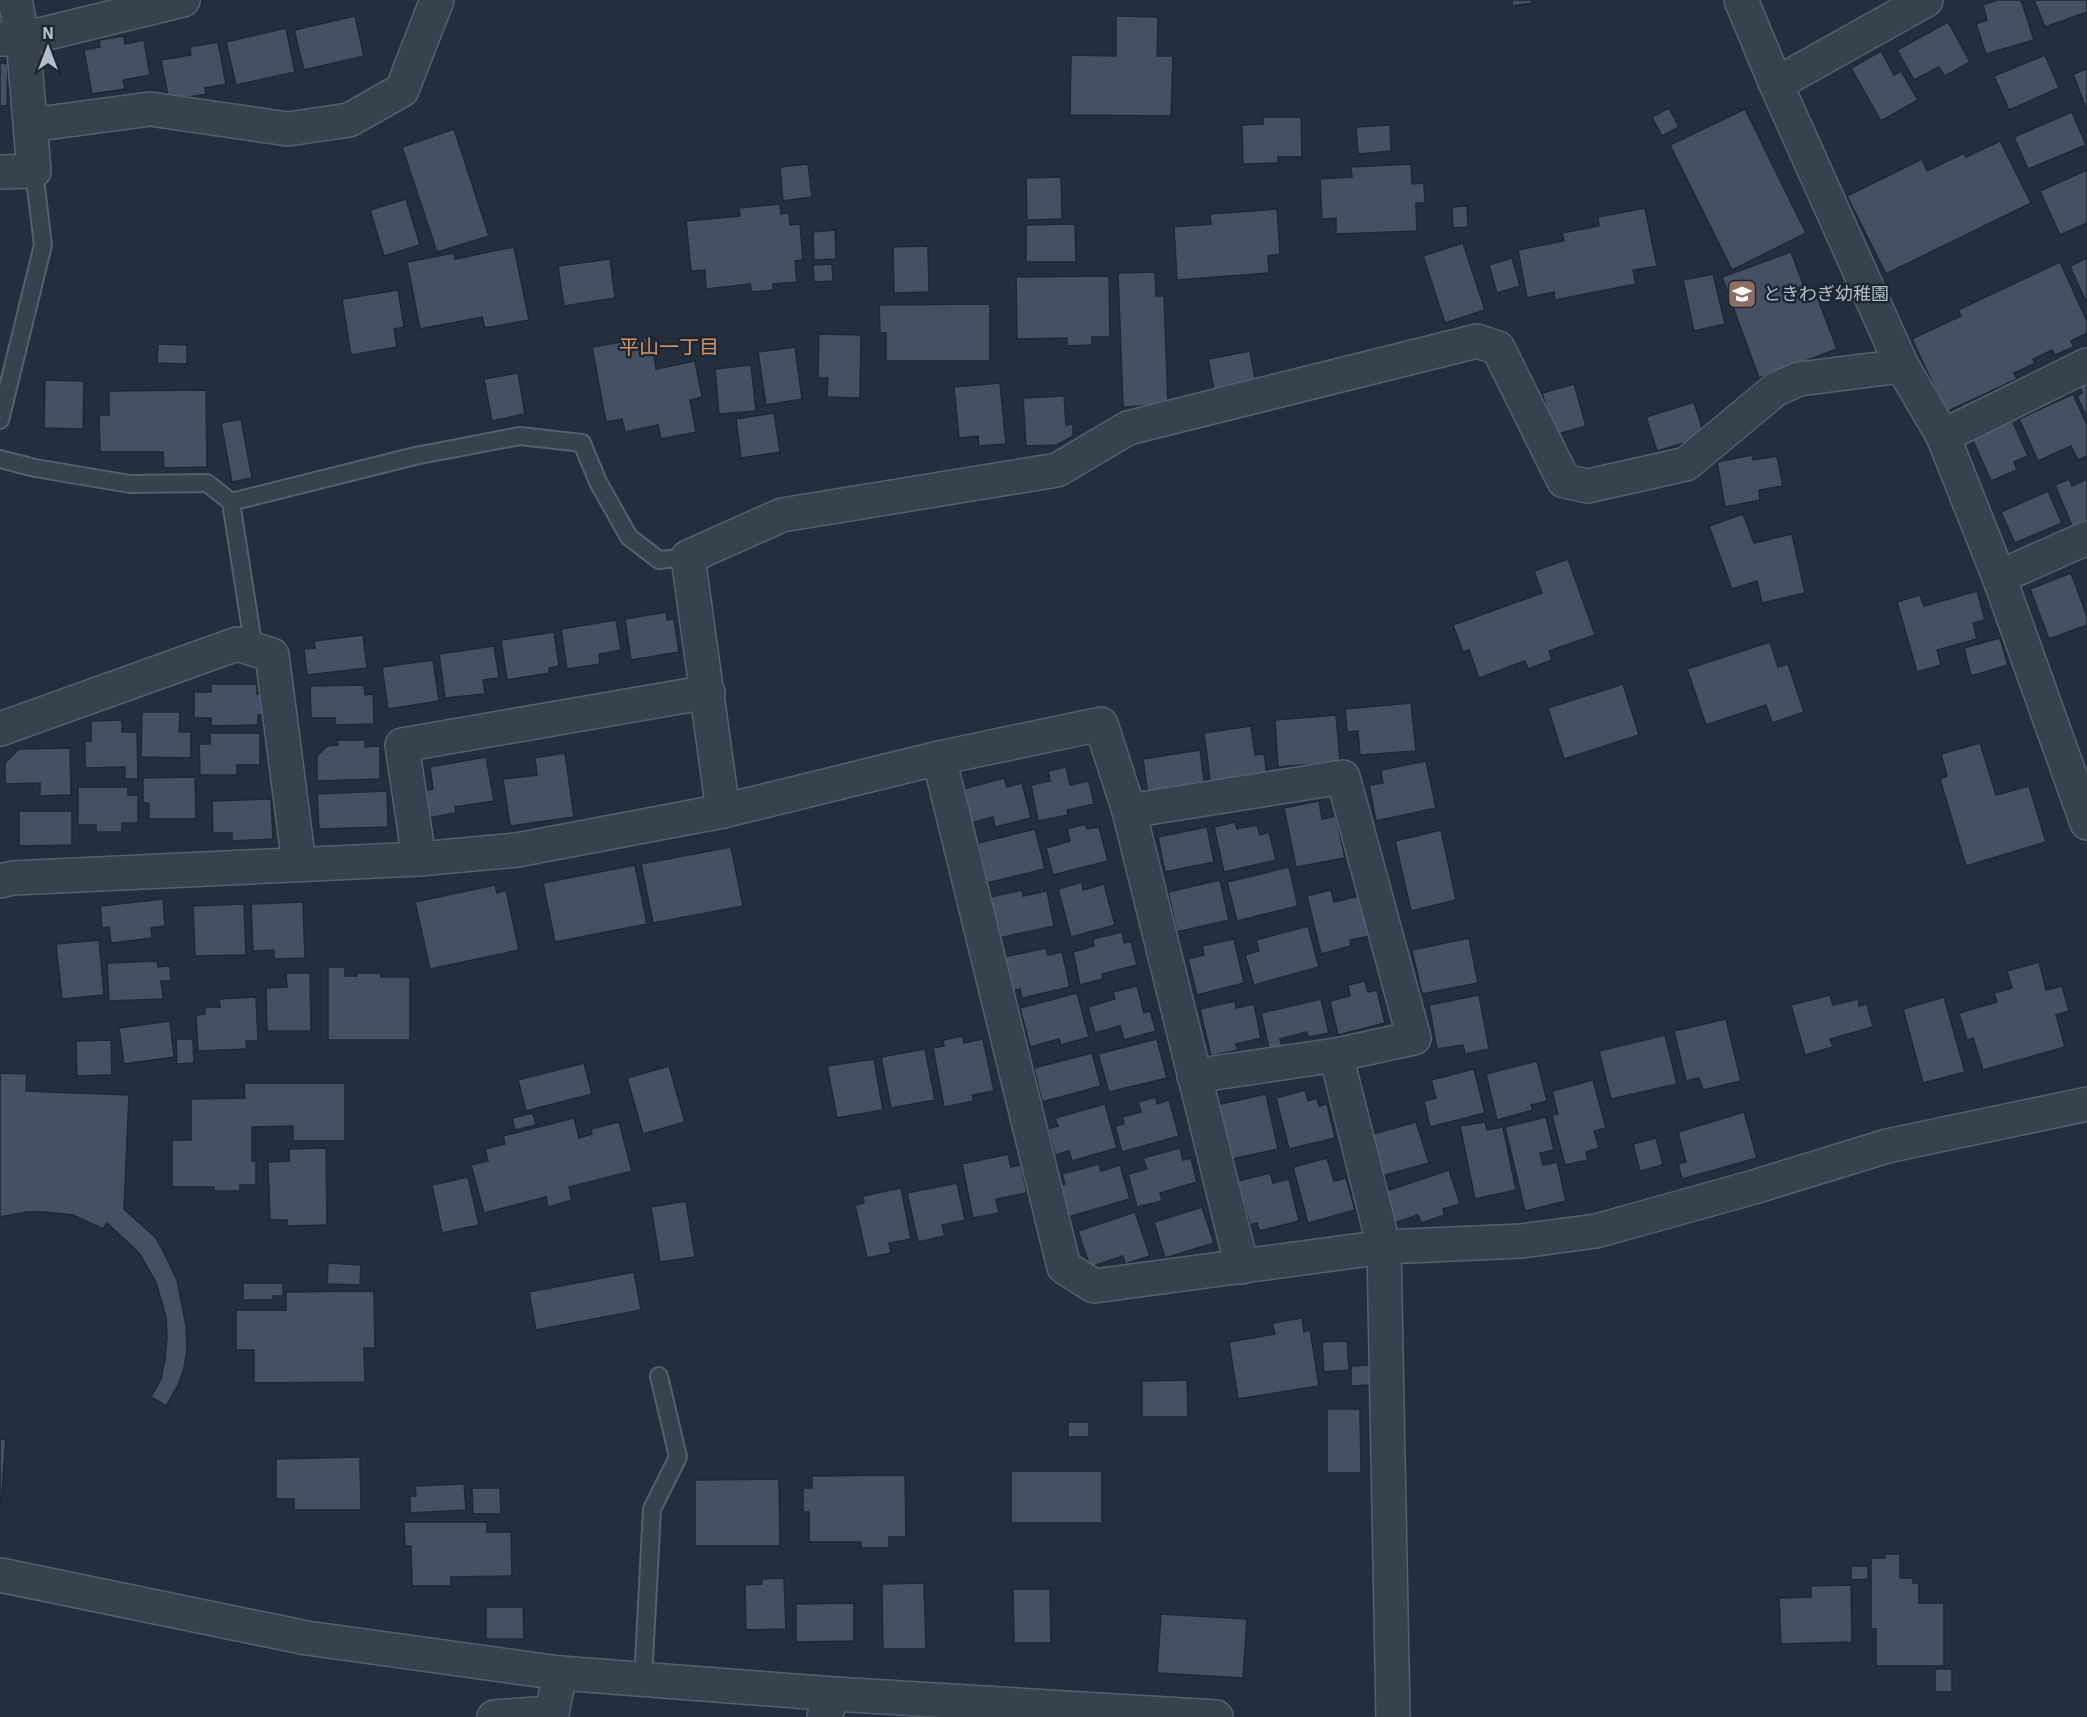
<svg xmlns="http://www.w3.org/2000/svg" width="2087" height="1717" viewBox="0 0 2087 1717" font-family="'IBM Plex Sans','Noto Sans JP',sans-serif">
<rect width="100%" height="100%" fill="#242f3e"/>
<g fill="#455162" stroke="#1f2835" stroke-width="1.5">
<polygon points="1512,0 1532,0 1532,3 1512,6"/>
<polygon points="1997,0 2021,0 2034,40 1986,54 1976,24 1987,20 1983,5"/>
<polygon points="2034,0 2087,0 2087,12 2045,27"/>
<polygon points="355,16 364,56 304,70 294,30"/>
<polygon points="1116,16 1158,17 1157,56 1173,56 1171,116 1070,115 1071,55 1116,56"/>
<polygon points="1948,22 1970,62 1945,76 1939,67 1914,80 1897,50"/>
<polygon points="286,28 295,72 236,85 226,42"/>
<polygon points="124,36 125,44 144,40 150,75 123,80 125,89 92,94 84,50 100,47 99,40"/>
<polygon points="218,42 226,84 205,88 206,94 169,101 161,60 191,55 190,47"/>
<polygon points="1881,51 1894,75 1901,71 1918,100 1881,121 1851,68"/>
<polygon points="2045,55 2059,88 2009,110 1994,76"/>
<polygon points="0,63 8,64 7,106 0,106"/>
<polygon points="2087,69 2087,111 2073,74"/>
<polygon points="1669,108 1679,127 1662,136 1652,117"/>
<polygon points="1745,109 1806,233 1732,270 1670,145"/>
<polygon points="2072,112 2086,145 2028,169 2014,137"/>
<polygon points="1263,117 1301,117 1302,157 1278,157 1278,163 1243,164 1242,125 1263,124"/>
<polygon points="1390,125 1391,151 1358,154 1356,127"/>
<polygon points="454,129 489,236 437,252 402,147"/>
<polygon points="2000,141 2031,203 1886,274 1847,196 1922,159 1927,171 1964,153 1966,157"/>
<polygon points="808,164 812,197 783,201 780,167"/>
<polygon points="1411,164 1412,184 1424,183 1425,203 1416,203 1417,231 1336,234 1336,218 1322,219 1320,179 1352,177 1351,167"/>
<polygon points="2087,170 2087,223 2060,235 2040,191"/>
<polygon points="1061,177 1062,219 1027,220 1026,178"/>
<polygon points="406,199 420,245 384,256 370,210"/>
<polygon points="780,204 781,214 789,213 790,225 800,224 803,260 795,261 797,282 773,284 773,290 752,292 750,284 706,289 705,270 691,271 686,221 740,216 739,208"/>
<polygon points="1467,206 1468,227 1453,228 1452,207"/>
<polygon points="1645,208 1657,266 1633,270 1636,284 1555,300 1554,292 1527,298 1518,250 1564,241 1562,233 1599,226 1598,217"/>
<polygon points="1277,209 1280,254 1268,256 1269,273 1177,280 1174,227 1211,224 1210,214"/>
<polygon points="1075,224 1076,262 1026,262 1026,225"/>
<polygon points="835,230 836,259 814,260 813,232"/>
<polygon points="1463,243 1485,310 1445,323 1423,256"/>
<polygon points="928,246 929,292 894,293 893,247"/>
<polygon points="514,247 529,320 485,328 482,317 420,329 407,262 454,253 455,259"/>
<polygon points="1791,252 1808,297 1816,294 1837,349 1759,378 1722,277"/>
<polygon points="1512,258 1520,286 1497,293 1489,265"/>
<polygon points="2087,258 2087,299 2085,300 2070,266"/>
<polygon points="610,259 615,298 564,306 558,266"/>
<polygon points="2060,262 2087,321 2087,333 2071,341 2074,347 2055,355 2052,350 2033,359 2035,363 2014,373 2017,379 1946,412 1912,339 1961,316 1958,310"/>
<polygon points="832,264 833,281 814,282 813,265"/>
<polygon points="1155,272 1156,296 1164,296 1168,405 1123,407 1118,273"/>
<polygon points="1713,274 1725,324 1694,331 1683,280"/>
<polygon points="1109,276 1110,337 1092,337 1092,345 1067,346 1067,338 1017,339 1016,277"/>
<polygon points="398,290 404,327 394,329 397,347 351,355 342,299"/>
<polygon points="990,304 990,361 886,361 886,333 880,333 879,305"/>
<polygon points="819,334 861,335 860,398 827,397 828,378 818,378"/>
<polygon points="651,337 656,369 695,361 702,397 690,400 696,432 661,439 658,425 625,432 622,419 606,422 592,347"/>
<polygon points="158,344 187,345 187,364 157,363"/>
<polygon points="795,347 802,399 766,405 758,352"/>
<polygon points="1250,351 1256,383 1214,390 1208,359"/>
<polygon points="751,365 756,411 719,414 715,369"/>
<polygon points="518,373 525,414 492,421 484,379"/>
<polygon points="2087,378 2087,418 2077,396 2082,393 2078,382"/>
<polygon points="45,380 84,381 83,429 44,428"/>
<polygon points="1000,383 1006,444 979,446 978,436 959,438 954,387"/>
<polygon points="1574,384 1586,426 1555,435 1542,393"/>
<polygon points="206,390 207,467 164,468 163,452 100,452 99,415 109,415 109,391"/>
<polygon points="2073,394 2087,425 2087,456 2078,460 2071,446 2038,461 2019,419"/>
<polygon points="1064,396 1066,425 1073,424 1073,436 1057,445 1026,446 1023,398"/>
<polygon points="1694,402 1705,437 1657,451 1646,417"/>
<polygon points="774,413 780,452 741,458 736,419"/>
<polygon points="241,419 252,478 232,482 221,423"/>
<polygon points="2012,420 2028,456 2014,462 2017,470 1991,481 1972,438"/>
<polygon points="1752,455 1753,460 1777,456 1783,486 1759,490 1760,500 1725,507 1717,462"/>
<polygon points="2069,479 2072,486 2087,479 2087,520 2072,526 2055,485"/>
<polygon points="2048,491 2062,523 2015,543 2001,512"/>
<polygon points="1743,514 1754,543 1792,534 1805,593 1762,603 1757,581 1732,589 1709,526"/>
<polygon points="1568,559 1595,635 1549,651 1552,660 1528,669 1525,661 1479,678 1469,650 1463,652 1453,625 1542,593 1534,571"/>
<polygon points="2071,573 2087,616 2087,625 2049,639 2030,589"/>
<polygon points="1977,591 1985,620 1973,623 1977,639 1937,650 1941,665 1917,672 1897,602 1920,595 1924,606"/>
<polygon points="666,612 667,620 674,619 679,652 631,660 625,619"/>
<polygon points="616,620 621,650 599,654 600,664 567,669 561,629"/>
<polygon points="554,632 559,666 549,668 549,673 507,680 501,640"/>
<polygon points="363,635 367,668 307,675 304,649 315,648 314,641"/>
<polygon points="2000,638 2008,665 1971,676 1964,648"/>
<polygon points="1770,642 1778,667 1788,664 1804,712 1772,723 1766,705 1706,725 1687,669"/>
<polygon points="494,646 499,678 483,680 485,694 445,698 439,654"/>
<polygon points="433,660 439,701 388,709 382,667"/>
<polygon points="211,684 257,684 257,694 265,694 265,715 258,715 258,725 211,726 211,718 194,718 194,692 211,692"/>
<polygon points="1623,684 1639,735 1564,759 1548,708"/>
<polygon points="364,685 365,695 373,694 374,724 335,725 335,718 311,718 310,686"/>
<polygon points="1411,703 1416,751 1360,755 1358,731 1347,732 1345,709"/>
<polygon points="142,712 180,712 179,732 191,732 191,758 141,757"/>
<polygon points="1336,715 1340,762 1278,767 1275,720"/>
<polygon points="122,720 122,732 137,732 138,779 125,779 125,767 85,768 85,741 91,741 91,721"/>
<polygon points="1251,726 1255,755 1264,754 1267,775 1211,787 1204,733"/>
<polygon points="210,733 260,733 260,765 237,765 237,775 200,775 199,744 210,744"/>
<polygon points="337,740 365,740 365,747 380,746 380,779 317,781 317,756 327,746 338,745"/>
<polygon points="1980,743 1996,795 2029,786 2046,842 1966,866 1940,779 1947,776 1941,754"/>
<polygon points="70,748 71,795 40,796 40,783 5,784 5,763 19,749"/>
<polygon points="1200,750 1205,787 1148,796 1143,759"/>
<polygon points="565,753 574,817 510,826 503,779 537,775 535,758"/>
<polygon points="486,757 494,801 455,807 456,813 428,818 424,791 433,789 430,767"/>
<polygon points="1426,761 1436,808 1376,821 1369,785 1383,783 1381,770"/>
<polygon points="1066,767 1070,785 1089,781 1094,804 1067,810 1068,815 1038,821 1031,785 1050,781 1048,771"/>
<polygon points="195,777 196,819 149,819 149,803 143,803 143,778"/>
<polygon points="1004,778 1007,787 1022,783 1031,818 995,827 993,817 971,823 963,789"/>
<polygon points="78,787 128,787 128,795 138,795 138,823 122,823 122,832 96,832 96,825 78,825"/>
<polygon points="387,791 388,827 319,829 317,794"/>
<polygon points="271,799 273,839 232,841 232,833 213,833 212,801"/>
<polygon points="1319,801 1322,819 1336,816 1345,858 1296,867 1284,808"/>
<polygon points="19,811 72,811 72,845 19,846"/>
<polygon points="1235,822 1237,829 1257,825 1260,835 1269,832 1276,860 1224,872 1214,827"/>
<polygon points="1085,824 1087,829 1099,827 1108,861 1053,875 1046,848 1070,841 1067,829"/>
<polygon points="1207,827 1214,862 1165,872 1158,837"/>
<polygon points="1035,829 1045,869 987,883 978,843"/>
<polygon points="1441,830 1456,900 1411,911 1395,841"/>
<polygon points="731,847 743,906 653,923 641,864"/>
<polygon points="635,865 647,924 555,942 543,883"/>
<polygon points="1289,867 1298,906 1237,921 1227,882"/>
<polygon points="1220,880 1229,920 1177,932 1168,892"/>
<polygon points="1082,882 1083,890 1104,884 1115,925 1071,937 1058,889"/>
<polygon points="495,885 497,893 506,890 519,950 430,969 415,902"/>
<polygon points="1022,890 1023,896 1047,891 1054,926 999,938 990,897"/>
<polygon points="1331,890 1334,902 1359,896 1369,936 1350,940 1351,946 1321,954 1307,896"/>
<polygon points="163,899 165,926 151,928 152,938 111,943 109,927 102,928 100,906"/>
<polygon points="303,902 305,958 274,959 274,950 253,951 251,904"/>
<polygon points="244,904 246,955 195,956 193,906"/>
<polygon points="1308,926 1319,967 1254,985 1245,955 1259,951 1256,940"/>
<polygon points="1122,932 1124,943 1131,942 1137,965 1102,974 1103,979 1080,985 1073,952 1094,946 1093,939"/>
<polygon points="1469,938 1478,983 1422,994 1412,950"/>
<polygon points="1234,939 1244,983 1197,995 1188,959 1204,955 1202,946"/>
<polygon points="99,940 104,995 62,999 56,944"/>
<polygon points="1046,948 1048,955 1062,952 1070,987 1022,998 1020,989 1012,991 1004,957"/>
<polygon points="157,961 158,967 170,966 171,981 161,981 163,999 109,1001 107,963"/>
<polygon points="2039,962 2046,990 2062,986 2069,1011 2056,1015 2065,1047 1983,1070 1973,1038 1967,1040 1959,1013 1997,1002 1994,993 2012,988 2007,971"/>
<polygon points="328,967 345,967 345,976 357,976 357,973 381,973 381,977 410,977 410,1040 328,1040"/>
<polygon points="286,973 310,973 311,1031 267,1031 266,988 287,987"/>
<polygon points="1365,981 1368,992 1377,990 1385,1023 1338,1035 1330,1001 1350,996 1348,985"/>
<polygon points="1137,986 1144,1013 1150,1011 1156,1031 1124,1040 1120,1026 1095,1033 1088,1007 1115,999 1113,992"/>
<polygon points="1077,993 1089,1037 1061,1045 1059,1039 1030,1047 1020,1008"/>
<polygon points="1479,995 1489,1049 1465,1054 1463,1045 1437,1049 1429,1005"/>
<polygon points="1830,995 1833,1005 1858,999 1859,1006 1867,1004 1873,1027 1830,1039 1833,1047 1805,1055 1791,1005"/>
<polygon points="256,997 258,1041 246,1041 247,1049 198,1051 196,1015 205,1014 205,1007 220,1007 219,999"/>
<polygon points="1944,997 1965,1072 1923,1083 1903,1009"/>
<polygon points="1321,999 1329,1033 1308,1037 1307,1032 1280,1039 1283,1050 1270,1053 1261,1013"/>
<polygon points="1235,1001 1236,1008 1254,1004 1261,1038 1236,1044 1238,1050 1211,1056 1200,1009"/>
<polygon points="1726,1019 1741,1081 1703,1090 1699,1078 1686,1081 1674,1031"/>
<polygon points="170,1021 174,1057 124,1064 119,1028"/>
<polygon points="1665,1035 1677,1084 1611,1099 1599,1051"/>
<polygon points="963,1036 964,1043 983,1039 994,1091 972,1095 974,1101 944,1107 933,1048 944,1046 943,1040"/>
<polygon points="176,1039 193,1039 194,1063 177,1064"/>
<polygon points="1157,1039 1167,1078 1109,1092 1098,1054"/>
<polygon points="111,1040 112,1075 77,1076 76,1041"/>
<polygon points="925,1049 935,1100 891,1108 881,1057"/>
<polygon points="1092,1053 1101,1086 1042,1102 1034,1068"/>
<polygon points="874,1059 883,1110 837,1118 827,1066"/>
<polygon points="1537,1061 1547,1101 1531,1105 1533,1110 1497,1120 1486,1074"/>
<polygon points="584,1063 592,1094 526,1111 518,1080"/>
<polygon points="669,1066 685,1122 643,1134 627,1078"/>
<polygon points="1474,1069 1485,1113 1430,1127 1424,1101 1436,1098 1431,1080"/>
<polygon points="0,1073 27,1074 26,1091 129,1095 124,1209 156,1238 167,1259 177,1280 186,1325 187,1350 184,1368 179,1383 166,1406 151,1397 161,1379 165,1360 167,1336 166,1317 156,1282 139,1253 107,1223 103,1229 73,1215 44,1212 27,1212 0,1217"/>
<polygon points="1593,1080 1606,1128 1594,1131 1599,1148 1586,1152 1588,1160 1565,1165 1552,1115 1558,1114 1552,1091"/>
<polygon points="244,1083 345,1083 345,1141 293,1141 293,1126 252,1127 252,1161 256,1161 256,1185 240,1185 240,1191 214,1191 214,1187 172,1187 172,1140 191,1140 191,1099 245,1098"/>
<polygon points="1305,1090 1308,1101 1317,1098 1319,1106 1327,1104 1335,1138 1289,1149 1276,1098"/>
<polygon points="1266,1094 1278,1149 1228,1160 1216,1105"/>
<polygon points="1156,1097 1157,1104 1169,1100 1179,1136 1122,1152 1115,1126 1124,1124 1122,1117 1141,1112 1138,1102"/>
<polygon points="1105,1104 1117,1148 1072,1161 1069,1151 1055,1155 1048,1129 1058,1126 1055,1118"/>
<polygon points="1744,1112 1757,1158 1682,1179 1678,1164 1686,1162 1678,1132"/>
<polygon points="533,1113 536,1125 515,1130 512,1118"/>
<polygon points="1546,1117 1554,1150 1540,1153 1543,1165 1557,1162 1566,1201 1525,1211 1505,1127"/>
<polygon points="574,1118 579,1138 592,1134 591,1129 619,1122 632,1171 569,1187 572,1200 548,1207 546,1197 484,1213 471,1165 488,1161 485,1149 505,1144 503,1136"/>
<polygon points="1416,1122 1429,1163 1378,1177 1366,1136"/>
<polygon points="1485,1122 1487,1130 1503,1127 1516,1190 1475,1199 1460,1126"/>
<polygon points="1656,1138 1663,1165 1640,1171 1633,1144"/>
<polygon points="326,1148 327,1225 287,1226 287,1220 270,1220 268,1162 289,1161 289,1149"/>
<polygon points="1180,1148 1183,1160 1191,1158 1197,1182 1160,1193 1162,1201 1137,1207 1128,1174 1147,1169 1143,1158"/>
<polygon points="1008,1154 1011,1167 1021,1165 1027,1193 996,1199 999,1213 973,1218 962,1164"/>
<polygon points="1327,1158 1334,1181 1346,1178 1355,1210 1308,1223 1293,1167"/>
<polygon points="1099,1164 1101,1171 1120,1165 1130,1199 1068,1217 1058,1186 1065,1184 1062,1174"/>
<polygon points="1449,1170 1460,1204 1443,1209 1445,1215 1421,1223 1418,1215 1394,1223 1383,1192"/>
<polygon points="1270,1173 1273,1183 1289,1179 1299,1221 1259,1231 1257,1223 1250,1225 1238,1181"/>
<polygon points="468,1177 479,1225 442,1233 432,1185"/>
<polygon points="957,1183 965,1220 942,1225 945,1236 918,1242 907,1193"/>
<polygon points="901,1188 911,1239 889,1243 891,1253 867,1258 855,1205 864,1203 863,1196"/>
<polygon points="686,1201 695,1257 660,1262 651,1207"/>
<polygon points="1202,1207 1214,1243 1165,1258 1154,1222"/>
<polygon points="1135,1212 1150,1256 1125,1264 1123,1256 1090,1267 1078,1231"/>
<polygon points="328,1263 361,1265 360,1285 327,1284"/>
<polygon points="634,1272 641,1310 536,1330 529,1292"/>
<polygon points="243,1283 283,1283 283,1296 273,1296 273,1300 243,1300"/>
<polygon points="374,1291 375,1348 364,1348 365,1382 254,1383 254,1350 236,1350 236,1310 286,1310 286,1292"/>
<polygon points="1302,1318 1304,1332 1310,1330 1319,1386 1238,1399 1229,1342 1275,1334 1272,1323"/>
<polygon points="1347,1341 1349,1370 1324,1372 1322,1342"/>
<polygon points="1369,1365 1370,1385 1351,1386 1351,1366"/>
<polygon points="1187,1380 1188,1417 1142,1417 1142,1381"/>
<polygon points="1327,1409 1360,1409 1361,1473 1327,1473"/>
<rect x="1068" y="1422" width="21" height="15"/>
<polygon points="0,1439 6,1440 1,1504 0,1504"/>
<polygon points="360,1457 361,1510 294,1510 294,1499 276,1499 276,1459"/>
<rect x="1011" y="1471" width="91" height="52"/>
<polygon points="905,1475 906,1537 889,1537 889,1548 861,1548 861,1542 809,1542 809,1512 803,1512 803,1488 812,1488 812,1476"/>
<polygon points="779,1479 780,1546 695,1546 695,1480"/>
<polygon points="464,1484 466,1510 410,1513 410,1496 416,1496 415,1486"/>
<polygon points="472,1488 500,1488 501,1514 473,1514"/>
<polygon points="404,1522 487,1522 487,1532 511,1532 512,1576 451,1577 451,1586 412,1586 411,1546 405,1546"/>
<polygon points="1885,1554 1900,1554 1900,1578 1913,1578 1913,1583 1919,1583 1919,1603 1944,1603 1944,1666 1876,1666 1876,1629 1871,1629 1871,1558 1885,1558"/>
<polygon points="1851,1566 1868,1566 1868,1579 1851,1580"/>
<polygon points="784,1578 786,1629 746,1630 745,1585 762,1584 762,1579"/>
<polygon points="924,1583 926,1649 883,1649 882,1584"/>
<polygon points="1851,1585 1852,1642 1781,1644 1779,1598 1811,1597 1811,1586"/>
<polygon points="1013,1589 1050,1589 1051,1643 1014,1643"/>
<polygon points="854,1603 854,1641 796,1642 796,1604"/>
<polygon points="486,1607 523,1607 524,1639 486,1639"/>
<polygon points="1161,1614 1247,1619 1243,1678 1157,1673"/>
<rect x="1935" y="1669" width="17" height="23"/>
</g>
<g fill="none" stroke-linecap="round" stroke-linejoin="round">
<g stroke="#565f6c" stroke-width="20">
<g id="service">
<polyline points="0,420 43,245 34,171"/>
<polyline points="0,459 35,468 130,484 207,483 231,502"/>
<polyline points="254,650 231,502 415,456 520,436 582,443 598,482 629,537 659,560 688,557"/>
<polyline points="643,1681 652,1509 678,1457 659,1376"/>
</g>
</g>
<g stroke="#565f6c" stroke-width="36">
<g id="minor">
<polyline points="1741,0 1776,84 1902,366 1943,436 1999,577 2087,823"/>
<polyline points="2,39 23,39 183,0"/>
<polyline points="1776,84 1926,0"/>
<polyline points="31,125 150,109 288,129 349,120 402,90 437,0"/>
<polyline points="0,172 34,171 23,39 15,0"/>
<polyline points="1943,436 2087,365"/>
<polyline points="1999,577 2087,538"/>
<polyline points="0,729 237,644 272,655 299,864"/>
<polyline points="939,758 1101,724 1129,811 1242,1267"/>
<polyline points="723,811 688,557 782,515 1057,470 1128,428 1477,341 1498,348 1564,481 1588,486 1686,464 1776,389 1799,379 1902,366"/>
<polyline points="1129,811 1343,777 1414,1038 1336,1055 1194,1076"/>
<polyline points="419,859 402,745 708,692"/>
<polyline points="0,881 13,878 419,859 517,850 723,811 939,758 1064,1267 1094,1286 1384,1247 1522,1241 1596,1231 1754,1187 1887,1146 2087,1104"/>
<polyline points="1336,1055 1384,1247 1393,1717"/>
<polyline points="494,1717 552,1713 560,1673"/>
<polyline points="824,1717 834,1694"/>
</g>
</g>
<g stroke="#565f6c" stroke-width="36">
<polyline id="tertiary" points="0,1575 307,1638 560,1673 834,1694 1216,1717"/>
</g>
<use href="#service" stroke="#38414e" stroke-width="16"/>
<use href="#minor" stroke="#38414e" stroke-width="33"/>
<use href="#tertiary" stroke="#38414e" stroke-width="33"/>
</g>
<defs>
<g id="school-square" transform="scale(1.5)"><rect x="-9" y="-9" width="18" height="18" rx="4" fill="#8d6e63" stroke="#1d2633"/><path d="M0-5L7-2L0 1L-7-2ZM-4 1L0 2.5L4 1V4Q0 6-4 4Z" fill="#fff"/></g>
</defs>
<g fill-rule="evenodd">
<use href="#school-square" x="1742" y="294"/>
</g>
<g text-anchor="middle" stroke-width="5" stroke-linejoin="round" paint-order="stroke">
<g font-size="18" fill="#b4bcc9" stroke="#1d2633" text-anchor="start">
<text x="1763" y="300">ときわぎ幼稚園</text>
</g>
<g font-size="20" fill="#d59563" stroke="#1d2633">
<text x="669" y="354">平山一丁目</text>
</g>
</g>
<g transform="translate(48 48)" stroke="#1d2633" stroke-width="4.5" paint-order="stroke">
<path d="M0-4.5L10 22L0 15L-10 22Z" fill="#b4bcc9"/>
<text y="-9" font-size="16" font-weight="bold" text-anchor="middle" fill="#b4bcc9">N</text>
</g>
</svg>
